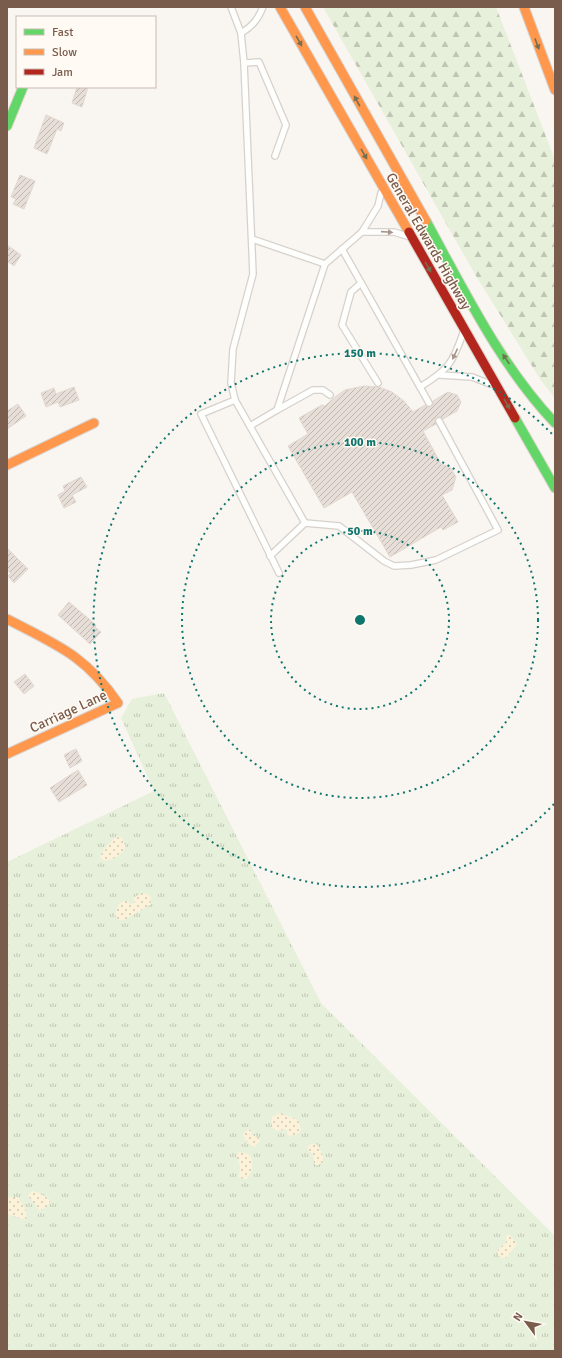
<svg xmlns="http://www.w3.org/2000/svg" width="562" height="1358" viewBox="0 0 562 1358" font-family="Signika,sans-serif">
<defs>
<pattern id="grass-tufts" width="24" height="20" patternUnits="userSpaceOnUse"><rect width="24" height="20" fill="#e7f0db"/><path d="M3 7l-1-3M5 7V3M7 7l1-3M15 17l-1-3M17 17v-4M19 17l1-3" fill="none" stroke="#c0c6b4"/></pattern>
<pattern id="forest-firs" width="22" height="20" patternUnits="userSpaceOnUse"><rect width="22" height="20" fill="#e7f0db"/><path d="M5 1l3.5 6h-7zM16 11l3.5 6h-7z" fill="#c0c6b4"/></pattern>
<pattern id="sand-dots" width="8" height="8" patternUnits="userSpaceOnUse"><rect width="8" height="8" fill="#fbf2d9"/><path d="M2 2h.1M6 6h.1" fill="none" stroke="#d0c7b2" stroke-width="1.8" stroke-linecap="round"/></pattern>
<pattern id="building-hatch" width="6" height="6" patternUnits="userSpaceOnUse"><rect width="6" height="6" fill="#e6ded7"/><path d="M-1 1l2-2M0 6l6-6M5 7l2-2" fill="none" stroke="#bfb7b1"/></pattern>
</defs>
<rect width="100%" height="100%" fill="#f9f5f0"/>
<polygon fill="url(#grass-tufts)" points="164,693 321,1003 555,1236 555,1351 7,1351 7,862 154,791 121,718 132,699"/>
<polygon fill="url(#forest-firs)" points="323,7 496,7 555,160 555,398 542,382 476,276"/>
<g fill="url(#sand-dots)">
<path d="M117 836 121 837 126 847C121 855 114 860 104 861L100 857 104 849Z"/>
<path d="M142 893 148 894 151 898 150 905 124 920H118L115 915C117 907 119 900 128 901L130 904H133L135 902 133 898Z"/>
<path d="M280 1113 298 1120 301 1129 299 1133 290 1136 288 1135 286 1129 277 1131C271 1128 271 1123 272 1117Z"/>
<polygon points="247,1130 251,1130 252,1135 260,1138 259,1142 255,1147 249,1145 248,1140 246,1142 243,1134"/>
<path d="M311 1144H316C320 1147 324 1157 323 1162L317 1166 314 1163 313 1154 308 1151V1146Z"/>
<polygon points="239,1152 248,1154 252,1159 252,1171 246,1180 239,1177 240,1165 236,1156"/>
<polygon points="32,1191 40,1193 50,1200 49,1205 40,1211 28,1196"/>
<path d="M7 1197H17C23 1203 28 1211 26 1220L7 1214Z"/>
<path d="M506 1235H510L517 1244 506 1258H501L498 1255C497 1248 501 1247 506 1243Z"/>
</g>
<g fill="url(#building-hatch)" stroke="#e2d8d2">
<polygon points="77,87 88,87 82,107 72,103"/>
<polygon points="46,115 64,123 61,131 57,129 47,154 34,148"/>
<polygon points="20,175 35,181 24,209 13,204 16,199 11,197"/>
<polygon points="7,245 21,255 14,266 7,261"/>
<polygon points="364,386 379,387 392,392 404,401 413,412 425,405 431,407 433,405 433,401 448,392 457,395 461,402 457,411 443,419 441,417 437,417 436,424 423,431 441,464 450,467 456,477 452,490 442,495 458,522 443,530 441,527 390,557 352,492 324,508 288,446 308,434 299,418 322,405 325,406 335,397 345,390"/>
<polygon points="74,387 79,400 60,407 58,402 46,407 41,393 54,388 56,394"/>
<polygon points="18,404 26,416 7,429 7,411"/>
<polygon points="81,477 87,487 72,495 76,502 64,508 58,495 65,491 63,486"/>
<polygon points="7,548 28,569 14,583 8,576 11,573 7,570"/>
<polygon points="69,602 96,625 95,627 101,632 90,644 58,615"/>
<polygon points="25,674 34,686 24,694 14,682"/>
<polygon points="76,749 82,761 70,768 64,755"/>
<polygon points="78,770 87,785 59,802 50,788"/>
</g>
<g fill="none" stroke-linecap="round" stroke-linejoin="round">
<g stroke="#d7d1cb" stroke-width="8">
<g id="lane">
<polyline points="231,7 241,33 244,63 253,274 233,349 231,383 235,400 305,523 339,526 384,561 394,566 411,565 436,560 498,530 439,421"/>
<path d="M241 33C253 26 258 19 263 7"/>
<polyline points="244,63 259,62 286,125 275,156"/>
<polyline points="362,232 394,232 407,236"/>
<polyline points="252,239 325,264"/>
<polyline points="342,249 429,403"/>
<polyline points="361,283 351,292 342,325 378,383"/>
<polyline points="440,375 472,377 490,384"/>
<path d="M420 387C448 370 453 363 463 333"/>
<polyline points="235,400 201,414 279,573"/>
<polyline points="277,410 313,390 323,390 330,395"/>
<polyline points="250,426 277,410 325,264 362,232 378,206 381,193"/>
<polyline points="270,556 305,523"/>
</g>
</g>
<g stroke="#d9d2cb" stroke-width="11">
<g id="fast">
<polyline points="7,126 23,87"/>
<path d="M426 221C464 290 500 365 555 423"/>
<polyline points="515,418 555,488"/>
</g>
</g>
<g stroke="#d9d2cb" stroke-width="11">
<g id="slow">
<polyline points="280,7 409,232"/>
<polyline points="305,7 426,221"/>
<polyline points="524,7 555,90"/>
<polyline points="7,465 94,423"/>
<path d="M7 619C57 645 85 655 118 703L7 754"/>
</g>
</g>
<g stroke="#d9d2cb" stroke-width="11">
<polyline id="jam" points="409,232 515,418"/>
</g>
<use href="#lane" stroke="#fefefd" stroke-width="5.5"/>
<use href="#fast" stroke="#63d668" stroke-width="9"/>
<use href="#slow" stroke="#ff974d" stroke-width="9"/>
<use href="#jam" stroke="#b3261e" stroke-width="9"/>
</g>
<defs><path id="oneway-solid" d="M-6-.8H1V-3.2L6.5 0L1 3.2V.8H-6Z"/></defs>
<g fill="#776e51">
<use href="#oneway-solid" transform="translate(299 41) rotate(60)"/>
<use href="#oneway-solid" transform="translate(537 44) rotate(70)"/>
<use href="#oneway-solid" transform="translate(357 101) rotate(-119)"/>
<use href="#oneway-solid" transform="translate(364 154) rotate(60)"/>
<use href="#oneway-solid" transform="translate(428 267) rotate(60)"/>
<use href="#oneway-solid" transform="translate(506 359) rotate(-124)"/>
<use href="#oneway-solid" transform="translate(507 404) rotate(60)"/>
</g>
<g fill="#a8958b">
<use href="#oneway-solid" transform="translate(387 232) rotate(4)"/>
<use href="#oneway-solid" transform="translate(455 354) rotate(115)"/>
</g>
<g fill="none" stroke="#0f766e" stroke-width="2" stroke-dasharray="2 4">
<circle cx="360" cy="620" r="89"/>
<circle cx="360" cy="620" r="178"/>
<path d="M554 804A267 267 0 1 1 554 436"/>
</g>
<g text-anchor="middle" stroke-width="3" stroke-linejoin="round" paint-order="stroke">
<g font-size="14" fill="#7a5c4d" stroke="#fffaf3">
<text transform="translate(429 241) rotate(60)" y="5">General Edwards Highway</text>
<text transform="translate(68 711) rotate(-25)" y="5">Carriage Lane</text>
</g>
</g>
<circle cx="360" cy="620" r="6" fill="#0f766e" stroke="#fffaf3" stroke-width="2"/>
<g font-size="12" text-anchor="middle" font-weight="bold" fill="#0f766e" stroke="#fffaf3" stroke-width="3" stroke-linejoin="round" paint-order="stroke">
<text x="360" y="357">150 m</text>
<text x="360" y="446">100 m</text>
<text x="360" y="535">50 m</text>
</g>
<rect width="562" height="1358" fill="none" stroke="#7a5c4d" stroke-width="16"/>
<rect x="16" y="16" width="140" height="72" fill="#fffaf3" stroke="#cabbb1"/>
<rect x="24" y="29" width="20" height="6" fill="#63d668" stroke="#cabbb1"/>
<text x="52" y="36" font-size="12" fill="#7a5c4d">Fast</text>
<rect x="24" y="49" width="20" height="6" fill="#ff974d" stroke="#cabbb1"/>
<text x="52" y="56" font-size="12" fill="#7a5c4d">Slow</text>
<rect x="24" y="69" width="20" height="6" fill="#b3261e" stroke="#cabbb1"/>
<text x="52" y="76" font-size="12" fill="#7a5c4d">Jam</text>
<g transform="translate(526 1322) rotate(302)" stroke="#fffaf3" stroke-width="3" paint-order="stroke">
<path d="M0-3L7 15L0 10L-7 15Z" fill="#7a5c4d"/>
<text y="-6" font-size="11" font-weight="bold" text-anchor="middle" fill="#7a5c4d">N</text>
</g>
</svg>
